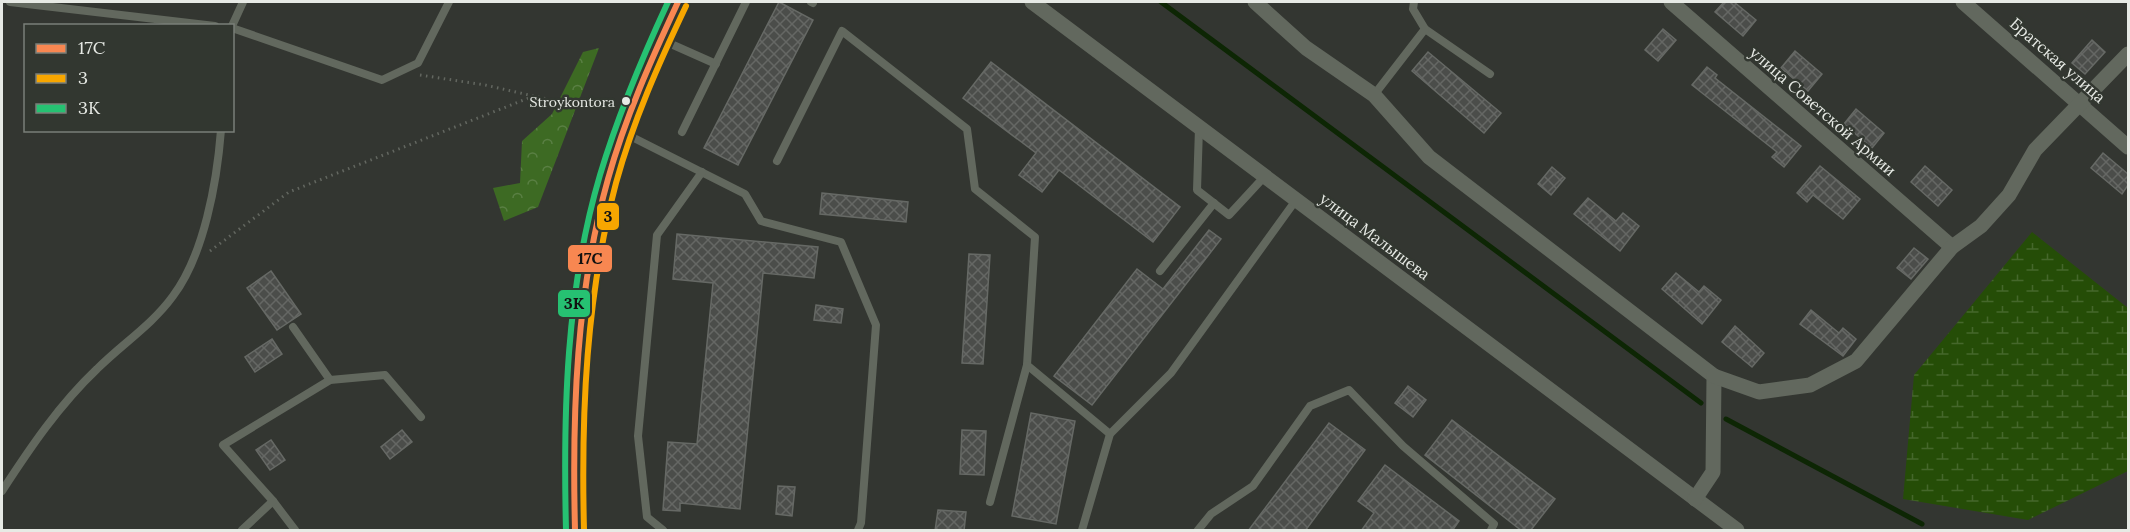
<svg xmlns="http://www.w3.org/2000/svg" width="2130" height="532" viewBox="0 0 2130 532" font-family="Lora,serif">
<defs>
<pattern id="forest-crowns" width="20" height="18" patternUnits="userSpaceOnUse" patternTransform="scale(1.5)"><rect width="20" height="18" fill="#3d6a23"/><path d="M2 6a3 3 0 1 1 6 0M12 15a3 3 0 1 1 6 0" fill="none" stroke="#597f43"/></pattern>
<pattern id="wetland-marsh" width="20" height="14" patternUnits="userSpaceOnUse" patternTransform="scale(1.5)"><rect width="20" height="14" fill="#254d07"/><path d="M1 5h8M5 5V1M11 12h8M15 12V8" fill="none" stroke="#45672b"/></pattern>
<pattern id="building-cross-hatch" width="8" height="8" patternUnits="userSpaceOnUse" patternTransform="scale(1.5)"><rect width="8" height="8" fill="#4b4d4a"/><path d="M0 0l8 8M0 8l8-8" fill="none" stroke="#656764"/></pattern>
</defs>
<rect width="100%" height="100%" fill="#333631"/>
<polygon fill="url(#forest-crowns)" points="599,48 538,207 504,221 493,188 520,183 522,141 552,114 583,52"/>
<polygon fill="url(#wetland-marsh)" points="2032,232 2128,308 2128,471 2028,520 1903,499 1914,375"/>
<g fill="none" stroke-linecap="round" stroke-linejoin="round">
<g stroke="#0d2604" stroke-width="5">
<polyline points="1161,2 1701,403"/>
<polyline points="1726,419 1922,524"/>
</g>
</g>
<g fill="url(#building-cross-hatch)" stroke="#666965" stroke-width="1.5">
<polygon points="779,2 813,20 738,165 704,148"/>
<polygon points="1724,2 1734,2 1756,20 1743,36 1715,12"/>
<polygon points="1663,29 1676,40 1658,61 1645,50"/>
<polygon points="2092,40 2105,52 2085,74 2072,63"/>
<polygon points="1795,51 1822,74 1808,91 1781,68"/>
<polygon points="1428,52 1501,113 1484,133 1412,71"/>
<polygon points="991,62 1180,207 1153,242 1059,170 1042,192 1019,175 1036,153 963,98"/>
<polygon points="1707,67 1717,75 1715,78 1801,146 1784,167 1772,157 1777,152 1692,85"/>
<polygon points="1856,109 1884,133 1872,148 1844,124"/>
<polygon points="2103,153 2128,174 2128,185 2122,194 2091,168"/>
<polygon points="1820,166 1860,199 1843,219 1813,195 1807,202 1797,193"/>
<polygon points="1925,166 1952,190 1938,206 1911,182"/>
<polygon points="1552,167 1565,178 1551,195 1538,184"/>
<polygon points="822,193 908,202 906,222 820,214"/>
<polygon points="1588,198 1616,221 1623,213 1639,226 1620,251 1574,214"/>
<polygon points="1209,230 1221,239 1092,405 1054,376 1137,269 1163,289"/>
<polygon points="677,234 818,247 814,278 763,273 740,509 680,503 680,511 663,510 668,442 697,444 713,283 673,279"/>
<polygon points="1914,248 1928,259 1911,279 1897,268"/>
<polygon points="969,254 990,255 983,364 962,363"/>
<polygon points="271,271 301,314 277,330 247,288"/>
<polygon points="1676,273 1699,292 1704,286 1721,300 1702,324 1662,289"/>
<polygon points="816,305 843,309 841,323 814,320"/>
<polygon points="1811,310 1839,333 1843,328 1856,339 1843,356 1800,324"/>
<polygon points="1735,326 1764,353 1752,367 1722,342"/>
<polygon points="272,339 282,354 255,372 245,357"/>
<polygon points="1408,386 1426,400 1413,417 1395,403"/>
<polygon points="1031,413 1075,421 1056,524 1012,516"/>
<polygon points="1452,420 1555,499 1530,531 1522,531 1425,455"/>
<polygon points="1329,423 1365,450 1305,531 1248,531"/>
<polygon points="402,430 412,442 390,459 381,447"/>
<polygon points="962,430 986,431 984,475 960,474"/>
<polygon points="271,440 285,460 270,470 256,450"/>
<polygon points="1385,465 1459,521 1452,531 1361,531 1374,513 1358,501"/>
<polygon points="778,486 795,487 792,516 776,514"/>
<polygon points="938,510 966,512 964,531 935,531"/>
</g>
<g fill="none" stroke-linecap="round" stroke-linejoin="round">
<g stroke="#636760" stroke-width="3" stroke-dasharray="1.5 4.5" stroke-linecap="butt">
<polyline points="420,75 485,85 582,107 611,106"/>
<polyline points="210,251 289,192 534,96"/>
</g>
<g stroke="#62685e" stroke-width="8">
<polyline points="10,2 215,26"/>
<polyline points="811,2 813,3"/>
<polyline points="232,26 243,2"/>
<polyline points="232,28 382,80 418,63 449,2"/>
<polyline points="1425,29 1490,74"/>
<polyline points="662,40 716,64"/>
<polyline points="1374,95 1425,29 1413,9 1414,2"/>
<polyline points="1199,128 1197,190 1229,215 1265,176"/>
<polyline points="682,132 746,2"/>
<polyline points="624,133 745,194 761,221 841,242 876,325 861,523 858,530"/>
<polyline points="777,161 842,31 967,129 975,189 1035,237 1027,365 1110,434"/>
<polyline points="1160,271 1214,203"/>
<polyline points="293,327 330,380"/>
<path d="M2 491C30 448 59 405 97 369 122 344 152 325 173 296 204 255 217 182 221 130"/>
<polyline points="273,501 295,530"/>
<polyline points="990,502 1027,365"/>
<polyline points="242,530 273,501 223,445 330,380 385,375 421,417"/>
<polyline points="663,530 647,517 638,436 657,235 702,172"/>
<polyline points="1082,530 1110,434 1171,373 1296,200"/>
<polyline points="1198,530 1211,514 1253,486 1310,406 1349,390 1403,446 1494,524 1491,530"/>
</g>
<g stroke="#62685e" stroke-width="15">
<polyline points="1032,2 1737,530"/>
<polyline points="1255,2 1306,48 1374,95 1429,157 1714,376 1713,472 1695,499"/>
<polyline points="1671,2 1952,247"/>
<polyline points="1963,2 2128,147"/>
<polyline points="1714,376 1759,392 1810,385 1856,361 1952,247 1981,226 2009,195 2035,150 2128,54"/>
</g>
<path stroke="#697264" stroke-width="22" d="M575 530C569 397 579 258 623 131 638 87 658 44 678 2"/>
<g stroke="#323730" stroke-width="10">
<path id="bus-1" d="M575 530C572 412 576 293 608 179 625 118 651 60 678 2"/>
</g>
<g stroke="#323730" stroke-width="10">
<path id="bus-2" d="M584 530C581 413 586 297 616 183 633 121 659 63 686 6"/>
</g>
<g stroke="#323730" stroke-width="10">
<path id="bus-3" d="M566 530C563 411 566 290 600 175 618 115 642 58 668 2"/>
</g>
<use href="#bus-1" stroke="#f88751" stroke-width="6"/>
<use href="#bus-2" stroke="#f7a600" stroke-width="6"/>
<use href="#bus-3" stroke="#26c172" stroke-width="6"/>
</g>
<circle fill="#e7eae5" stroke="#323730" stroke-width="2" cx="626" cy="101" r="5"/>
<g text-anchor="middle" stroke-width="5" stroke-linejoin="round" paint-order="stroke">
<g font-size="14" fill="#e7eae5" stroke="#323730" text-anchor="end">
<text x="615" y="107">Stroykontora</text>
</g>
<g font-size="16" fill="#e7eae5" stroke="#323730">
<text transform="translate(2058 60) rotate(41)" y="6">Братская улица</text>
<text transform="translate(1823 111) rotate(41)" y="6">улица Советской Армии</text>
<text transform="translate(1375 236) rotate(37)" y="6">улица Малышева</text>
</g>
</g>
<g stroke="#323730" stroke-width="2">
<rect x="596" y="202" width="24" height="29" rx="6" fill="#f7a600"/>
<rect x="567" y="244" width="46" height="29" rx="6" fill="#f88751"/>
<rect x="557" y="289" width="34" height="29" rx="6" fill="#26c172"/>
</g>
<g font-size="16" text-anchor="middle" font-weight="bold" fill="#111">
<text x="608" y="222">3</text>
<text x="590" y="264">17С</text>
<text x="574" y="309">3К</text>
</g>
<rect width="2130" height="532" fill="none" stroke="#e7eae5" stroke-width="6"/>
<rect x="24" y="24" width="210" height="108" fill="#323730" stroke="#7a7f78" stroke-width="1.5"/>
<rect x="36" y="44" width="30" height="9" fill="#f88751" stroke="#7a7f78" stroke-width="1.5"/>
<text x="78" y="54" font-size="18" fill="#e7eae5">17С</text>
<rect x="36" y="74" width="30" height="9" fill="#f7a600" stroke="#7a7f78" stroke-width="1.5"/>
<text x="78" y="84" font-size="18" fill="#e7eae5">3</text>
<rect x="36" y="104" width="30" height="9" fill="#26c172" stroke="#7a7f78" stroke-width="1.5"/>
<text x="78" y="114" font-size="18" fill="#e7eae5">3К</text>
</svg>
